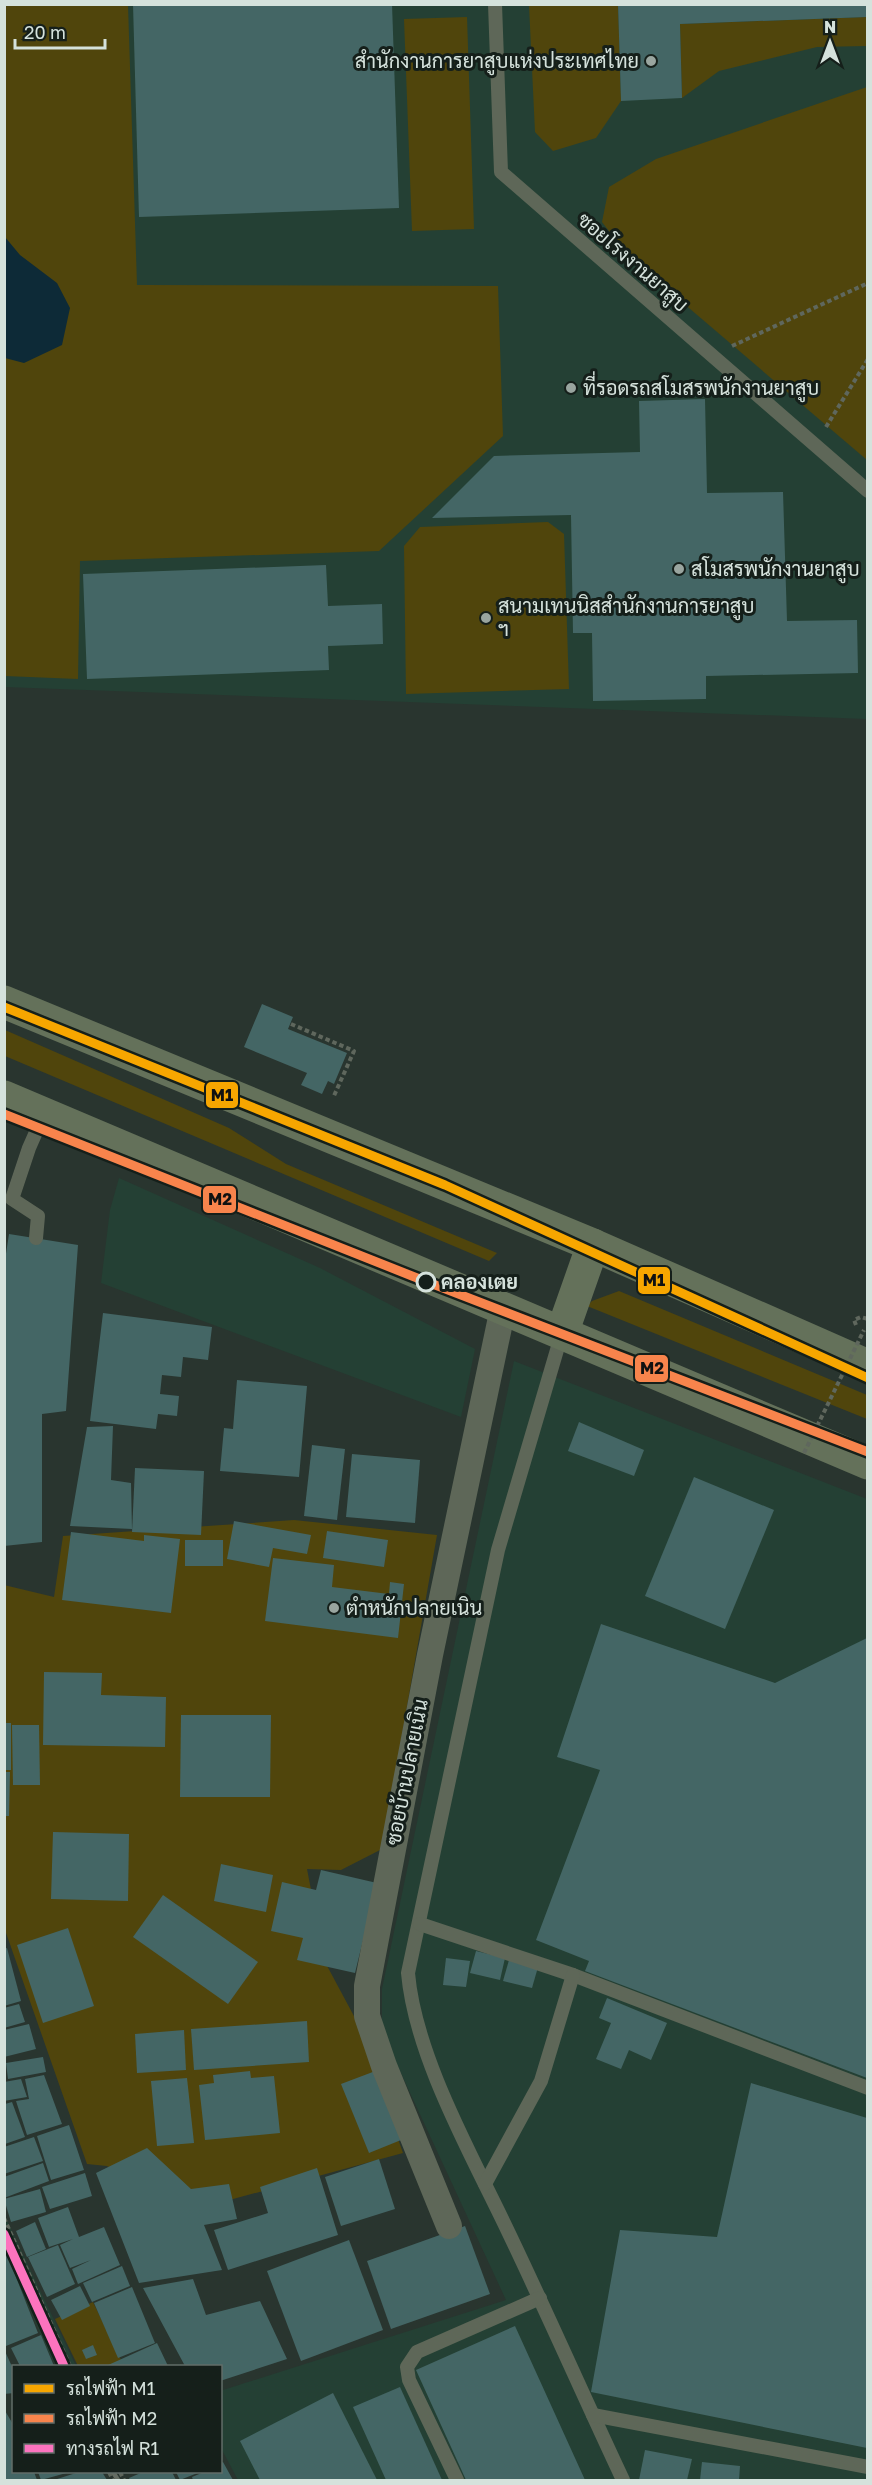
<svg xmlns="http://www.w3.org/2000/svg" width="872" height="2485" viewBox="0 0 872 2485" font-family="'Golos Text',Sarabun,sans-serif">
<rect width="100%" height="100%" fill="#29352f"/>
<g fill="#244034">
<polygon points="5,5 867,5 867,719 5,687"/>
<polygon points="119,1178 320,1268 475,1349 461,1417 101,1283 110,1210"/>
<polygon points="514,1361 867,1499 867,2480 238,2480 221,2448 220,2391 506,2300 393,2056 382,2026 382,1989"/>
<polygon points="4,2214 9,2225 76,2366 56,2366 51,2357 5,2254"/>
</g>
<g fill="#50450c">
<polygon points="5,5 128,5 137,285 498,286 503,436 379,551 80,561 78,679 5,676"/>
<polygon points="529,5 618,5 621,101 596,138 553,151 535,132"/>
<polygon points="467,17 474,229 412,231 404,19"/>
<polygon points="867,17 867,46 817,47 719,71 682,98 680,24"/>
<polygon points="867,87 868,87 867,460 628,256 602,222 609,187 656,159"/>
<polygon points="548,522 564,534 569,689 406,694 404,546 420,527"/>
<polygon points="5,1030 229,1128 286,1164 497,1253 489,1261 5,1056"/>
<polygon points="619,1291 867,1395 867,1419 587,1306 592,1301"/>
<polygon points="294,1520 437,1535 382,1849 341,1870 307,1869 325,1962 355,2018 403,2153 189,2211 107,2166 87,2164 5,1930 4,1585 54,1597 63,1536"/>
<polygon points="93,2302 122,2362 113,2366 78,2366 55,2319"/>
</g>
<polygon fill="#0d2a37" points="5,237 20,255 57,283 70,308 62,345 24,363 5,358"/>
<g fill="#446665">
<polygon points="133,4 392,4 399,208 139,217"/>
<polygon points="618,4 867,4 867,17 680,24 682,98 621,101"/>
<polygon points="705,399 707,493 783,492 787,621 857,620 858,673 706,676 706,699 593,701 592,633 573,633 571,515 432,518 494,456 640,452 639,401"/>
<polygon points="326,565 328,606 382,604 383,644 328,646 329,670 87,679 83,574"/>
<polygon points="262,1004 293,1017 288,1029 347,1053 334,1084 328,1081 322,1094 301,1085 307,1073 244,1047"/>
<polygon points="9,1234 78,1245 66,1411 42,1414 42,1542 4,1546 4,1267"/>
<polygon points="103,1313 212,1327 208,1360 183,1357 181,1377 162,1375 160,1394 179,1396 177,1416 158,1414 156,1429 90,1421"/>
<polygon points="237,1380 307,1386 299,1477 220,1471 224,1428 233,1429"/>
<polygon points="579,1422 644,1450 634,1476 568,1451"/>
<polygon points="113,1426 111,1480 131,1483 132,1529 70,1526 87,1427"/>
<polygon points="312,1445 345,1449 337,1520 304,1516"/>
<polygon points="352,1454 420,1460 415,1523 346,1517"/>
<polygon points="135,1468 204,1471 201,1535 132,1532"/>
<polygon points="694,1477 774,1510 725,1629 645,1596"/>
<polygon points="234,1521 311,1535 307,1554 273,1548 269,1567 227,1559"/>
<polygon points="327,1531 388,1540 384,1567 323,1558"/>
<polygon points="71,1532 144,1541 144,1535 180,1539 171,1613 62,1600"/>
<rect x="185" y="1540" width="38" height="26"/>
<polygon points="273,1558 334,1565 332,1587 389,1594 390,1582 404,1584 398,1638 265,1621"/>
<polygon points="601,1624 775,1683 867,1638 867,2078 585,1971 589,1961 536,1940 600,1770 557,1757"/>
<polygon points="44,1672 102,1673 101,1695 166,1697 165,1747 43,1745"/>
<polygon points="181,1715 271,1715 270,1797 180,1797"/>
<rect x="4" y="1723" width="7" height="47"/>
<polygon points="12,1725 39,1725 40,1785 13,1785"/>
<polygon points="4,1772 10,1772 9,1816 4,1816"/>
<polygon points="53,1832 129,1834 128,1901 51,1899"/>
<polygon points="221,1864 273,1875 266,1912 214,1901"/>
<polygon points="321,1870 377,1883 355,1973 297,1960 303,1938 271,1931 282,1882 316,1890"/>
<polygon points="163,1895 258,1962 228,2004 133,1937"/>
<polygon points="68,1928 94,2006 43,2023 17,1945"/>
<polygon points="7,1948 21,2001 4,2006 4,1949"/>
<polygon points="476,1951 505,1958 500,1980 470,1973"/>
<polygon points="446,1958 470,1961 466,1987 443,1985"/>
<polygon points="509,1960 538,1967 532,1988 503,1981"/>
<polygon points="607,1998 667,2023 651,2060 629,2050 621,2069 596,2059 611,2023 599,2018"/>
<polygon points="19,2004 25,2022 4,2028 4,2008"/>
<polygon points="307,2021 309,2062 194,2070 191,2029"/>
<polygon points="29,2024 36,2049 4,2057 4,2030"/>
<polygon points="184,2030 186,2070 137,2073 135,2034"/>
<polygon points="43,2057 46,2072 8,2079 6,2063"/>
<polygon points="378,2070 406,2138 369,2153 341,2084"/>
<polygon points="250,2071 251,2078 274,2076 280,2133 205,2140 199,2085 214,2083 213,2075"/>
<polygon points="44,2075 62,2124 27,2135 16,2101 29,2099 25,2079"/>
<polygon points="187,2078 194,2143 157,2146 151,2081"/>
<polygon points="21,2079 27,2097 4,2101 4,2082"/>
<polygon points="751,2083 867,2118 867,2448 591,2392 620,2230 717,2237"/>
<polygon points="12,2102 25,2137 5,2144 5,2104"/>
<polygon points="69,2125 84,2170 51,2180 37,2136"/>
<polygon points="34,2137 43,2161 4,2174 4,2147"/>
<polygon points="147,2148 191,2189 229,2184 237,2219 204,2225 222,2270 139,2283 96,2173"/>
<polygon points="379,2159 395,2209 341,2226 325,2177"/>
<polygon points="43,2163 49,2181 4,2198 4,2177"/>
<polygon points="317,2168 338,2235 228,2270 214,2230 268,2213 260,2187"/>
<polygon points="85,2173 92,2196 50,2209 42,2187"/>
<polygon points="40,2189 46,2212 11,2222 4,2199"/>
<polygon points="68,2207 79,2237 104,2227 120,2265 78,2284 72,2269 91,2260 70,2268 60,2245 73,2239 49,2247 38,2218"/>
<polygon points="35,2222 46,2249 27,2257 16,2231"/>
<polygon points="465,2226 490,2294 391,2329 367,2261"/>
<polygon points="349,2240 383,2330 301,2361 267,2271"/>
<polygon points="58,2245 75,2284 47,2297 28,2257"/>
<polygon points="5,2249 38,2333 6,2346 4,2343"/>
<polygon points="122,2266 130,2286 92,2302 83,2283"/>
<polygon points="193,2279 206,2315 260,2301 287,2359 220,2381 220,2366 185,2366 143,2288"/>
<polygon points="80,2286 90,2306 62,2320 51,2300"/>
<polygon points="132,2287 155,2343 118,2358 94,2303"/>
<polygon points="515,2326 585,2480 466,2480 416,2370"/>
<polygon points="41,2335 54,2366 20,2366 11,2348"/>
<polygon points="157,2343 168,2366 106,2366"/>
<polygon points="93,2345 97,2355 86,2359 82,2350"/>
<polygon points="4,2349 14,2371 14,2393 4,2394"/>
<polygon points="400,2387 442,2480 386,2480 353,2407"/>
<polygon points="333,2393 377,2480 260,2480 240,2441"/>
<polygon points="4,2409 14,2426 14,2472 34,2472 37,2480 4,2480"/>
<polygon points="645,2450 692,2459 687,2480 639,2480"/>
<polygon points="223,2462 233,2480 193,2480 192,2477 204,2472 220,2472 220,2463"/>
<polygon points="702,2462 740,2466 739,2480 700,2480"/>
<polygon points="38,2472 70,2472 41,2480"/>
<polygon points="79,2472 102,2472 107,2480 54,2480"/>
<polygon points="143,2472 172,2472 176,2480 130,2480 129,2478"/>
<polygon points="176,2472 200,2472 180,2480"/>
</g>
<g fill="none" stroke-linecap="round" stroke-linejoin="round">
<g stroke="#5f675d" stroke-width="4" stroke-dasharray="4.5 3" stroke-linecap="butt">
<polyline points="732,346 868,283"/>
<polyline points="826,427 868,359"/>
<polyline points="291,1024 354,1051 333,1098"/>
<polyline points="856,1325 854,1320 861,1317 868,1319"/>
<polyline points="4,2218 70,2366"/>
<polyline points="4,2243 59,2366"/>
<polyline points="109,2472 113,2480"/>
<polyline points="120,2472 124,2480"/>
</g>
<g stroke="#5e6758" stroke-width="14">
<polyline points="495,4 501,172 868,491"/>
<polyline points="36,1238 38,1216 12,1199 29,1148 44,1114"/>
<path d="M562 1333 498 1550 408 1973C415 2054 469 2150 504 2223 545 2308 583 2395 623 2480"/>
<polyline points="420,1924 573,1975 868,2088"/>
<polyline points="485,2184 541,2081 573,1975"/>
<polyline points="593,2415 868,2467"/>
<polyline points="457,2480 409,2380 407,2367 417,2352 540,2298"/>
</g>
<polyline stroke="#5e6758" stroke-width="26" points="449,2226 384,2066 367,2016 367,1986 430,1655 503,1308"/>
<g stroke="#64715a" stroke-width="33">
<polyline points="4,1002 593,1245 868,1366"/>
<polyline points="4,1097 868,1463"/>
<polyline points="562,1333 593,1245"/>
</g>
<g stroke="#646c62" stroke-width="4.5" stroke-dasharray="10 10" stroke-linecap="butt">
<polyline points="4,2234 64,2366"/>
<polyline points="113,2472 118,2480"/>
</g>
<polyline stroke="#5f675d" stroke-width="4" stroke-dasharray="4.5 3" stroke-linecap="butt" points="804,1453 864,1330"/>
<g stroke="#151f1a" stroke-width="14">
<polyline id="rail-1" points="4,2234 64,2366"/>
</g>
<use href="#rail-1" stroke="#fc73be" stroke-width="9"/>
<g stroke="#151f1a" stroke-width="14">
<polyline id="metro-1" points="4,1007 445,1185 868,1378"/>
</g>
<g stroke="#151f1a" stroke-width="14">
<polyline id="metro-2" points="4,1114 412,1276 868,1452"/>
</g>
<use href="#metro-1" stroke="#f7a600" stroke-width="9"/>
<use href="#metro-2" stroke="#f8844c" stroke-width="9"/>
</g>
<g fill="#99a59f" stroke="#151f1a" stroke-width="2">
<circle cx="651" cy="61" r="6"/>
<circle cx="571" cy="388" r="6"/>
<circle cx="679" cy="569" r="6"/>
<circle cx="486" cy="618" r="6"/>
<circle cx="334" cy="1608" r="6"/>
</g>
<circle fill="#151f1a" stroke="#d5e2dc" stroke-width="3" cx="426" cy="1282" r="9"/>
<g text-anchor="middle" stroke-width="6" stroke-linejoin="round" paint-order="stroke">
<g font-size="20" fill="#d5e2dc" stroke="#151f1a" text-anchor="start">
<text x="639" y="68" text-anchor="end">สำนักงานการยาสูบแห่งประเทศไทย</text>
<text x="583" y="395">ที่รอดรถสโมสรพนักงานยาสูบ</text>
<text x="691" y="576">สโมสรพนักงานยาสูบ</text>
<text x="498" y="613">สนามเทนนิสสำนักงานการยาสูบ<tspan x="498" dy="23">ฯ</tspan></text>
<text x="346" y="1615">ตำหนักปลายเนิน</text>
</g>
<g font-size="20" fill="#d5e2dc" stroke="#151f1a">
<text transform="translate(633 262) rotate(41)" y="7">ซอยโรงงานยาสูบ</text>
<text transform="translate(407 1772) rotate(-79)" y="7">ซอยบ้านปลายเนิน</text>
</g>
<g font-size="20" font-weight="bold" fill="#d5e2dc" stroke="#151f1a" text-anchor="start">
<text x="441" y="1289">คลองเตย</text>
</g>
</g>
<g stroke="#151f1a" stroke-width="2">
<rect x="205" y="1081" width="34" height="28" rx="6" fill="#f7a600"/>
<rect x="202" y="1185" width="35" height="29" rx="6" fill="#f8844c"/>
<rect x="637" y="1266" width="34" height="29" rx="6" fill="#f7a600"/>
<rect x="634" y="1354" width="35" height="29" rx="6" fill="#f8844c"/>
</g>
<g font-size="16" text-anchor="middle" font-weight="bold" fill="#111">
<text x="222" y="1101">M1</text>
<text x="220" y="1205">M2</text>
<text x="654" y="1286">M1</text>
<text x="652" y="1374">M2</text>
</g>
<rect width="872" height="2485" fill="none" stroke="#d5e2dc" stroke-width="12"/>
<rect x="12" y="2365" width="210" height="108" fill="#151f1a" stroke="#626d68" stroke-width="1.5"/>
<rect x="24" y="2384" width="30" height="9" fill="#f7a600" stroke="#626d68" stroke-width="1.5"/>
<text x="66" y="2395" font-size="18" fill="#d5e2dc">รถไฟฟ้า M1</text>
<rect x="24" y="2414" width="30" height="9" fill="#f8844c" stroke="#626d68" stroke-width="1.5"/>
<text x="66" y="2425" font-size="18" fill="#d5e2dc">รถไฟฟ้า M2</text>
<rect x="24" y="2444" width="30" height="9" fill="#fc73be" stroke="#626d68" stroke-width="1.5"/>
<text x="66" y="2455" font-size="18" fill="#d5e2dc">ทางรถไฟ R1</text>
<g transform="translate(830 42)" stroke="#151f1a" stroke-width="4.5" paint-order="stroke">
<path d="M0-4.5L10 22L0 15L-10 22Z" fill="#d5e2dc"/>
<text y="-9" font-size="16" font-weight="bold" text-anchor="middle" fill="#d5e2dc">N</text>
</g>
<path d="M15 39v9h90v-9" fill="none" stroke="#d5e2dc" stroke-width="3"/>
<text x="24" y="39" font-size="18" fill="#d5e2dc" stroke="#151f1a" stroke-width="4.5" paint-order="stroke">20 m</text>
</svg>
